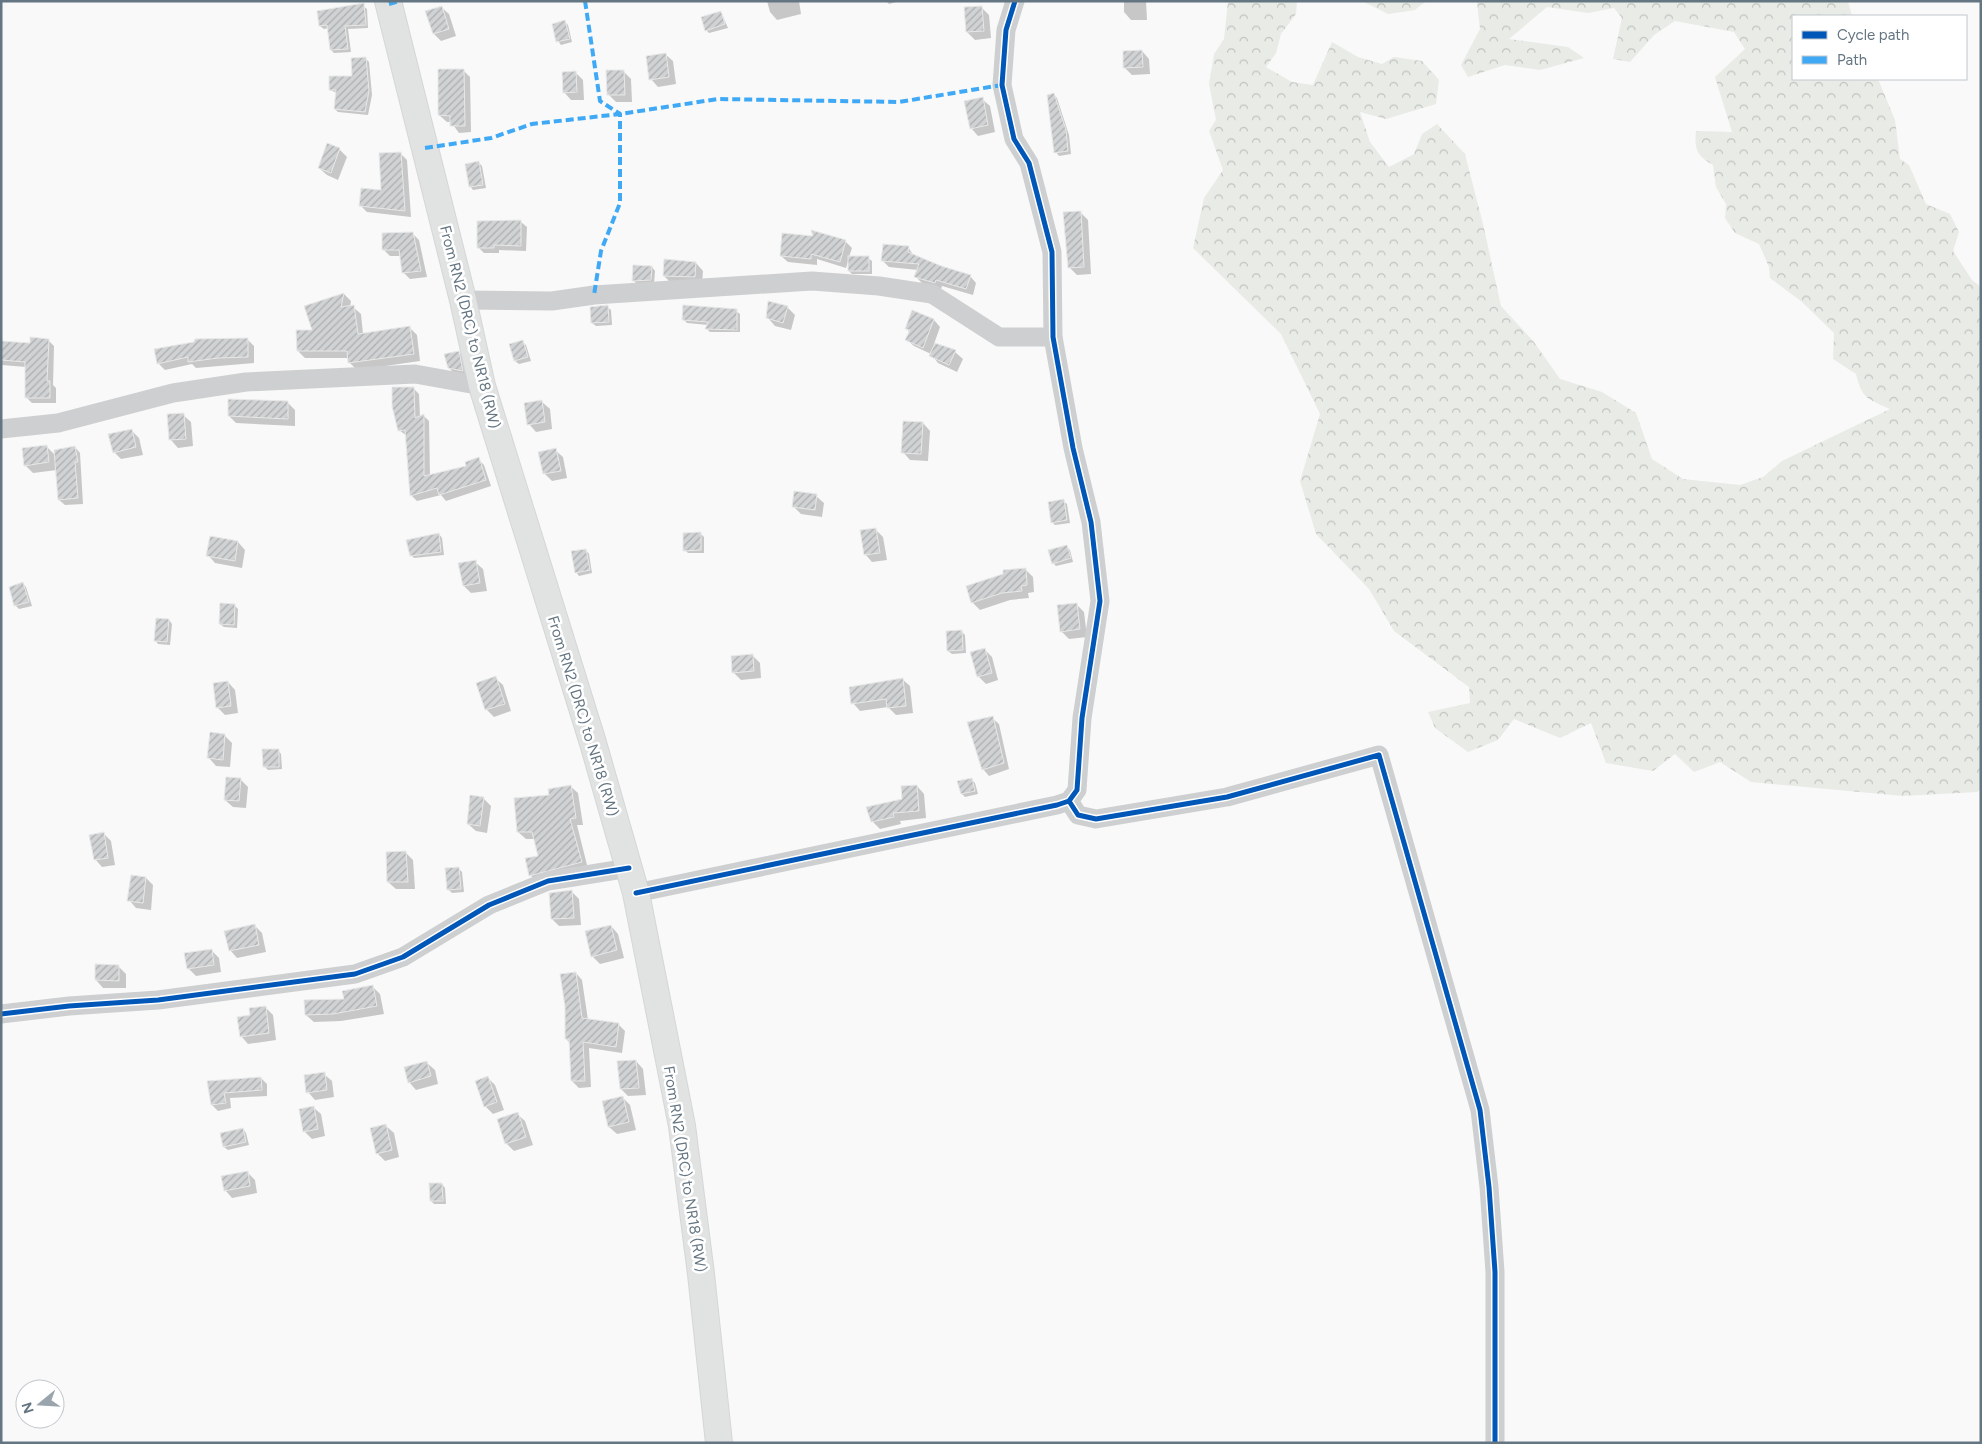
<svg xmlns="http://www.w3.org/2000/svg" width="1982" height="1444" viewBox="0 0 1982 1444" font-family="Figtree,sans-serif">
<defs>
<pattern id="forest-crowns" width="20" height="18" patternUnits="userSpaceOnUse" patternTransform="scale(1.25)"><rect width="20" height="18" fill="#e8ebe6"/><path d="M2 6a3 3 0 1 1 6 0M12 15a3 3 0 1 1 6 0" fill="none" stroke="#c0c3c0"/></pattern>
<pattern id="building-hatch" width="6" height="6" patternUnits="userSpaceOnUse" patternTransform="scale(1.25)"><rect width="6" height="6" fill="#d0d2d3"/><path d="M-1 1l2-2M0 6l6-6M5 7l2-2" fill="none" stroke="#acafb1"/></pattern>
</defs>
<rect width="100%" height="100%" fill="#f9f9f9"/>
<g fill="url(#forest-crowns)">
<path d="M1228 1H1297L1296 14 1281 34 1276 53 1266 67 1292 82 1313 85 1332 42 1358 57 1382 64 1394 57 1422 61 1439 80 1436 104 1386 119 1360 112 1370 142 1389 167 1414 154 1422 134 1437 124 1465 154 1483 224 1501 306 1534 342 1560 379 1602 392 1636 413 1652 459 1683 479 1740 485 1763 477 1782 461 1890 409C1868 399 1862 399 1856 374L1833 359 1834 333 1802 302 1770 278 1769 267 1759 244 1735 233 1725 218 1726 204 1716 187 1713 165C1697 156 1694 149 1696 131L1732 132 1715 77 1745 49 1734 32 1675 21 1654 35 1630 62 1613 59 1622 18 1614 8 1588 13 1547 7 1509 39 1568 47 1584 58 1540 70 1505 65 1468 77 1461 65 1480 29 1477 2 1480 1H1848L1852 16H1793V79H1878L1895 120 1900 159 1909 165 1926 204 1950 214 1959 232 1953 251 1972 280 1981 287V789L1977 792 1903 796 1751 782 1720 762 1694 772 1675 754 1653 771 1606 763 1591 723 1560 738 1514 719 1498 740 1468 752 1435 728 1428 712 1470 703 1469 687 1394 631 1369 589 1316 534 1300 481 1320 414 1281 334 1193 248 1204 198 1223 170 1209 131 1216 120 1209 84 1214 54 1224 39Z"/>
<polygon points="1362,1 1426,1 1415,10 1388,14"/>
</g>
<g fill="#0003">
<polygon points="767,1 799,1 801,14 777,20 770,12"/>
<polygon points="886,1 900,1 889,4"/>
<polygon points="1124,1 1146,1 1147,20 1131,20 1124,12"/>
<polygon points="363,6 367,9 368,28 348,29 351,52 334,53 331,50 329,28 324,29 320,26"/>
<polygon points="441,7 449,14 456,36 441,41 434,34"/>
<polygon points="981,7 989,15 991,38 975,40 967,32 965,9"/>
<polygon points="721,12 728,28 709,33 706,30"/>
<polygon points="565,22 568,25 572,42 561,45 558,41"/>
<polygon points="1142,51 1149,59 1150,74 1132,75 1124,67"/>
<polygon points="665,54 673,61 676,84 658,87 651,79"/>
<polygon points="365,58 369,62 372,95 368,115 338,112 335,109 337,93 330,90 354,77"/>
<polygon points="463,70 470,77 471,132 459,133 451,122 447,122 439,115"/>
<polygon points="623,71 631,79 632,102 616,102 609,95"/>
<polygon points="575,72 583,80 584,100 571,100 564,92"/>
<polygon points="1053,94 1057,98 1069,135 1071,154 1059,156 1056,152"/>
<polygon points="982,99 990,106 995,132 978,136 971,128"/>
<polygon points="339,149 347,157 338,180 327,175 319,168"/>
<polygon points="400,153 407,160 411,217 367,212 360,205 383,192"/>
<polygon points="479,163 482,166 486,188 473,190 470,186"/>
<polygon points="1080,212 1088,220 1091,274 1077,275 1069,267"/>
<polygon points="521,222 527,227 526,251 499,250 499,253 484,253 478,247"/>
<polygon points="413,234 419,240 427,277 410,279 404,273 401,256 390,256 384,250"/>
<polygon points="845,241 852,248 849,257 868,258 872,261 872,274 852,274 849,271 848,261 846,268 817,259 817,265 788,262 781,256"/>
<polygon points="908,247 914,256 970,276 976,283 973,295 942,286 941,289 922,283 916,277 918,270 889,267 883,261"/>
<polygon points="666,260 696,263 703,271 702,284 672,284 664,276"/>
<polygon points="652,267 655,271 654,283 637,284 634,281"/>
<polygon points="344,294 351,301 350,307 353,307 361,314 363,334 409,327 417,335 420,361 357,370 350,363 349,358 305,358 298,351 314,332 306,307"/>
<polygon points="607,307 611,310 612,325 596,326 592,323"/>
<polygon points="787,307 795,315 791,330 775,326 768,318"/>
<polygon points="736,311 740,314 740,332 710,332 707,329 708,325 687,323 683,319"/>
<polygon points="934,320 940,327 934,344 955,352 963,359 957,372 938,363 931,354 914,346 907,340 910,333 906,328"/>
<polygon points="247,339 254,346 254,363 196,368 192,364 165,370 158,363"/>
<polygon points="48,340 54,346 53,385 56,388 56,403 32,403 26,397 26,367 2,365 1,342 31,344"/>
<polygon points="522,342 526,345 531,361 519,364 515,361 511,345"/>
<polygon points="459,352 466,360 470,378 457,376 449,368"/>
<polygon points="413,388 419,394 420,417 423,415 429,421 430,476 467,467 478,459 484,465 491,486 446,501 441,495 417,501 412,496 407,436 399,430"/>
<polygon points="287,402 295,410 295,426 236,423 229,416"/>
<polygon points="542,402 550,409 552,429 536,432 529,424"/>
<polygon points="183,415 191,422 193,446 178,448 171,440 169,416"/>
<polygon points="923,423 930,431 928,461 910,460 903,452"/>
<polygon points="131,430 139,438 143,455 121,459 114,452"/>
<polygon points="46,446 56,456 75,447 80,453 83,504 65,505 59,500 57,470 33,473 25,465"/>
<polygon points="555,450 563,457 567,478 552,481 544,473"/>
<polygon points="816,496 824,503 822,517 801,514 793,506"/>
<polygon points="1063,501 1067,504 1070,523 1055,525 1052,522"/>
<polygon points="875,529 883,537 887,560 872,562 865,554"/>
<polygon points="700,533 704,537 704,553 688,553 685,550"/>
<polygon points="439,534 442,538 444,555 414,558 411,555"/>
<polygon points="211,537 238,542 245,550 242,568 215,563 208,555"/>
<polygon points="1067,547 1070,550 1073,562 1056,566 1053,563"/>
<polygon points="586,550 589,554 592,573 579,576 576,572"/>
<polygon points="475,562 483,569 487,591 471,593 464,586"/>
<polygon points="1025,569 1033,577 1034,592 1028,593 1029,598 1010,600 980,610 972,602"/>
<polygon points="23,584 26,587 32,606 19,609 16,606 10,587"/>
<polygon points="1076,604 1084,612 1087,637 1069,639 1061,631"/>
<polygon points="234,605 238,609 237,628 224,627 220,624"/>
<polygon points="157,619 169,620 172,624 170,645 158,644 155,640"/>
<polygon points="962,632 965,635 966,653 952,654 948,651"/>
<polygon points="985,650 992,657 998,680 986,684 978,676"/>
<polygon points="752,655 760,663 761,678 741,680 734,673"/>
<polygon points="495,678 503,685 511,711 494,717 486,709"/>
<polygon points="902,679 910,686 913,713 896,715 888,707 860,711 853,703 886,684 885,681"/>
<polygon points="228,682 235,690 238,713 225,715 217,707"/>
<polygon points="992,718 999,724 1009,769 989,776 983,769"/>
<polygon points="224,735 232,743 230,767 216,766 209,758"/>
<polygon points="278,750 281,754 282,769 268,770 264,766"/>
<polygon points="240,779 248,787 246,808 233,807 225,800"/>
<polygon points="971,779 975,783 978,794 965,797 962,794"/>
<polygon points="570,786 578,793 583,825 577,825 588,869 538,882 530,875 540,856 535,839 526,839 518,832 550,796"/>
<polygon points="917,786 924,794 926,818 900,821 901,824 880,829 872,821 903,800"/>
<polygon points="483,798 491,806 487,833 476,831 468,824"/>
<polygon points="104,834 111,841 115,865 102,867 95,859"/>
<polygon points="406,853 413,860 415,889 396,889 388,882"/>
<polygon points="459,869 462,872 464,892 452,893 448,889"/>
<polygon points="146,878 153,885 151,910 136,908 129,900"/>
<polygon points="571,891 579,899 581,925 559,926 552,919"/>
<polygon points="255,926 262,933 266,952 237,958 230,950"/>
<polygon points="611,926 618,934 624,958 600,964 592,956"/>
<polygon points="211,950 219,958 221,972 196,976 188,968"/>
<polygon points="118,966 126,974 126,988 103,988 96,980"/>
<polygon points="576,973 582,980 588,1020 618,1024 625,1031 622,1053 589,1048 591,1087 579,1088 572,1081 570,1043 566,1039"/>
<polygon points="373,987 380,994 384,1014 341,1021 314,1022 306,1015 345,1000"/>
<polygon points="265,1007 273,1015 276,1040 248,1044 241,1036"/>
<polygon points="636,1061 643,1069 646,1095 628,1096 621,1089"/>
<polygon points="427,1063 435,1070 438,1084 416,1090 409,1082"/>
<polygon points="324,1074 332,1081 334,1097 315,1100 308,1092"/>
<polygon points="261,1078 267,1084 267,1096 230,1098 231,1108 218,1111 212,1105 208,1082"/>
<polygon points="488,1078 495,1085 504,1110 493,1114 485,1106"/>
<polygon points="622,1097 630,1105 636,1130 617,1134 609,1127 603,1102"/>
<polygon points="313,1107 321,1114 325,1136 312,1139 304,1131"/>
<polygon points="517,1114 525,1121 533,1145 514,1151 507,1144 499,1120"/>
<polygon points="386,1126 394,1133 399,1157 385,1161 377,1153"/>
<polygon points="243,1129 246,1133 249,1145 228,1150 224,1147"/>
<polygon points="247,1172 255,1180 257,1193 232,1198 225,1190"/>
<polygon points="442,1184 445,1188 446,1204 434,1204 431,1201"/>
</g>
<g fill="url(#building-hatch)" stroke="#e8e8e8">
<polygon points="364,3 366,25 345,26 348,49 330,50 327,25 319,26 317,11"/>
<polygon points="442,6 449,29 433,34 425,11"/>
<polygon points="982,6 984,31 966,32 964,7"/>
<polygon points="721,11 725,24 705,31 701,17"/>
<polygon points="565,20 570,39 556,42 552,24"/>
<polygon points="1142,50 1143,67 1123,68 1123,51"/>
<polygon points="666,53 669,77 649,80 646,56"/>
<polygon points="366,57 369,91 365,112 334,109 336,90 329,90 329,76 352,76 351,58"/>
<polygon points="438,69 464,69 465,126 450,126 450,116 438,115"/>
<polygon points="606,70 624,70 625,95 607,95"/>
<polygon points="576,71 577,92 563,93 562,72"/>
<polygon points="1054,93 1066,130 1068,151 1054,153 1047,95"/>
<polygon points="983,97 988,125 970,129 964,101"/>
<polygon points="327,143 340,148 331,173 318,168"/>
<polygon points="401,152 405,211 359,206 361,188 381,190 379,153"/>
<polygon points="479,161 483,185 469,187 465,164"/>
<polygon points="1081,211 1084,267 1068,268 1063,212"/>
<polygon points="521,220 521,246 494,245 494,248 477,248 477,221"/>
<polygon points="811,230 846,240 840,262 811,254 811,259 780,256 782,233 813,236"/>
<polygon points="413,232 421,271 402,273 399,250 382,250 382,233"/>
<polygon points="883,244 909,246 908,252 941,266 971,275 966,289 936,280 935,283 914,277 919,264 881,261"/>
<rect x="848" y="256" width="21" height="15"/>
<polygon points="664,259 696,262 695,277 663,276"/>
<polygon points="633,265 652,266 651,280 632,281"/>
<polygon points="344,293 341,307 354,305 358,334 410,326 414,354 348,363 347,351 297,351 296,330 312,330 304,306"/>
<polygon points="768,301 788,306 783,323 766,318"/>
<polygon points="608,305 609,322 591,323 590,307"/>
<polygon points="683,305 737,309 737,330 705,329 708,322 682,320"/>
<polygon points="912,310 934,319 923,348 905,340 910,330 905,329"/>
<polygon points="30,337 49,339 47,381 50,381 50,398 25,398 25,362 1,360 1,341 30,343"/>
<polygon points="248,338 248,357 218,358 188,362 188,357 157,364 154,349 194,342 195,339"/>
<polygon points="523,340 528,357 514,361 509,344"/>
<polygon points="935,343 956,350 949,365 929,356"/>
<polygon points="459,351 463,371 448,368 444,354"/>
<polygon points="392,387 414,387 415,418 424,414 424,476 466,466 465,462 479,457 486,480 439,495 437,488 410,496 405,430 398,431 392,406"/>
<polygon points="228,399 288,401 288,419 228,416"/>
<polygon points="542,400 545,422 527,425 524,403"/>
<polygon points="184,413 186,439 169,440 167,414"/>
<polygon points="903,421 923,422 921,454 901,453"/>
<polygon points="132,429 136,447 113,453 108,434"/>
<polygon points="47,445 49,462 24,466 22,448"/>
<polygon points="75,446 78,462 75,462 78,498 58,500 54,450"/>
<polygon points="556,448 561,471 543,474 538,452"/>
<polygon points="794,491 817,494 815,510 792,507"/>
<polygon points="1064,499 1067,520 1051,523 1048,502"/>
<polygon points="876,528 880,553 864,555 860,530"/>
<polygon points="701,532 701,550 683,551 683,533"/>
<polygon points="439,533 441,552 410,556 406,540"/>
<polygon points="210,536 238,541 235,561 206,556"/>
<polygon points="1067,545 1071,558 1052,564 1048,550"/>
<polygon points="586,549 590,570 575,573 571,551"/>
<polygon points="476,560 480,583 463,586 458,563"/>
<polygon points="1026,568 1027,585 1021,586 1022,591 1002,593 971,603 966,586 1003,574 1003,570"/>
<polygon points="23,582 29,602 14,606 9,587"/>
<polygon points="220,603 235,604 234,625 219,624"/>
<polygon points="1077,603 1080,629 1060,632 1057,605"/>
<polygon points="156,618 169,619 167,642 154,641"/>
<polygon points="962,630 963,650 947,651 946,631"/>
<polygon points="985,648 992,673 977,677 970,652"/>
<polygon points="753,654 754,671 732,673 731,656"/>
<polygon points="496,676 505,704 485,710 476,683"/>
<polygon points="903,678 906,706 887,708 886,699 851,704 849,687"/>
<polygon points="228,681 231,706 216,708 213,683"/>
<polygon points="993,716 1004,763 982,770 967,722"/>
<polygon points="210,732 225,734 223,760 207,758"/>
<polygon points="262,749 279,749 279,767 263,767"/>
<polygon points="226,777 241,778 239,801 224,800"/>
<polygon points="972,778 975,791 961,794 957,781"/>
<polygon points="571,785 576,818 570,819 582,862 529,876 525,858 538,856 532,832 517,832 514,798 549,795 548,789"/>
<polygon points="917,785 919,811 893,813 894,817 871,822 866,807 902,799 901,786"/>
<polygon points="470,795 484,797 480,826 467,824"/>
<polygon points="104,832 108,858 94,860 89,835"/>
<polygon points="406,851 408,882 387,882 386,852"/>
<polygon points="459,867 461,889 447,890 445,868"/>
<polygon points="131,875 146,877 143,903 127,901"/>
<polygon points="572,890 574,918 551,919 549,893"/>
<polygon points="255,924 259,945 229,951 224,931"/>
<polygon points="611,925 617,950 591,957 585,931"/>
<polygon points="212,949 214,965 187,969 184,953"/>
<polygon points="95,964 119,965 119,981 95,980"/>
<polygon points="576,972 582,1018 619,1023 616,1047 583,1042 585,1081 571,1081 569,1039 565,1039 565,1007 560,974"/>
<polygon points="373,985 377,1006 333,1014 305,1015 304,1000 344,999 342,991"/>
<polygon points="266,1006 269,1033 240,1037 237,1017 250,1015 249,1008"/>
<polygon points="636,1060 639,1088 620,1089 617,1061"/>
<polygon points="427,1061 431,1076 408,1083 404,1067"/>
<polygon points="325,1072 327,1090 306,1093 304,1075"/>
<polygon points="488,1076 497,1102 484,1107 475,1081"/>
<polygon points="261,1077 262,1090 224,1093 226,1103 211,1105 207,1081"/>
<polygon points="623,1096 629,1122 608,1127 602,1101"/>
<polygon points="314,1106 318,1129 303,1132 299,1109"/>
<polygon points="518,1112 526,1137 505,1144 497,1119"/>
<polygon points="386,1124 392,1150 376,1154 370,1128"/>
<polygon points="243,1128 246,1142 223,1147 220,1133"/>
<polygon points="248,1171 250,1186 224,1191 221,1176"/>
<polygon points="429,1183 442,1183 443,1201 430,1201"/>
</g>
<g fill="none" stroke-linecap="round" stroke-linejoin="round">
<g stroke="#d5d6d7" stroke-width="28">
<polyline id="secondary" points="388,1 463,300 482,386 593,743 636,893 682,1126 701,1274 719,1443"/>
</g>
<g stroke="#cecfd0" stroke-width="19">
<polyline points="463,300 552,301 594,295 812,281 879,286 932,294 999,337 1053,337"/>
<polyline points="1,429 58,423 173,393 246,382 415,374 482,386"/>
<polyline points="1069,801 1078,815 1096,819 1227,797 1379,755 1480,1110 1489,1187 1495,1272 1495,1443"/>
<polyline points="636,893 1057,805 1069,801 1077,790 1082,718 1100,601 1091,522 1073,448 1053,337 1052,252 1029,163 1014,139 1002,85 1006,30 1015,1"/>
<polyline points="1,1014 69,1006 158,1000 355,974 403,957 489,905 548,881 629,868"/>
</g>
<use href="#secondary" stroke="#e1e2e2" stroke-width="26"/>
<g stroke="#3fa9f5" stroke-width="4" stroke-dasharray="8 4" stroke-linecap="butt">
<polyline points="585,1 600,101 620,114 620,203 601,251 594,295"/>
<polyline points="389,4 400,1"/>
<polyline points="425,148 491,138 532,124 620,114 718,99 899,102 1002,85"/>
</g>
<g stroke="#fff" stroke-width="8">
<g id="cycleway">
<polyline points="1069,801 1078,815 1096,819 1227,797 1379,755 1480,1110 1489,1187 1495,1272 1495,1443"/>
<polyline points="636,893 1057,805 1069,801 1077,790 1082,718 1100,601 1091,522 1073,448 1053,337 1052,252 1029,163 1014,139 1002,85 1006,30 1015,1"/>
<polyline points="1,1014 69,1006 158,1000 355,974 403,957 489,905 548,881 629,868"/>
</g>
</g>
<use href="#cycleway" stroke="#0057b8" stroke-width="5"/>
</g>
<g text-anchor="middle" stroke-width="5" stroke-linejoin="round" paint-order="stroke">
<g font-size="15" fill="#657683" stroke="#fff">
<text transform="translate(470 327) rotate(76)" y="5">From RN2 (DRC) to NR18 (RW)</text>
<text transform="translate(583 716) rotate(73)" y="5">From RN2 (DRC) to NR18 (RW)</text>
<text transform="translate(685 1169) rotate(81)" y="5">From RN2 (DRC) to NR18 (RW)</text>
</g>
</g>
<rect width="1982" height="1444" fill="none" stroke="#657683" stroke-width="5"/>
<rect x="1792" y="15" width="175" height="65" fill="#ffffff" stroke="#c1c8cd"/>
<rect x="1802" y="31" width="25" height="8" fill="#0057b8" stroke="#c1c8cd"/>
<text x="1837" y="40" font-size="15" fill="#657683">Cycle path</text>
<rect x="1802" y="56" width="25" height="8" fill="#3fa9f5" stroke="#c1c8cd"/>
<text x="1837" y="65" font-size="15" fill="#657683">Path</text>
<g transform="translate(40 1404) rotate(252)"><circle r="24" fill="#ffffff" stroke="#c1c8cd"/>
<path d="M0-4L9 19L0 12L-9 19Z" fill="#99a4ac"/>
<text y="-8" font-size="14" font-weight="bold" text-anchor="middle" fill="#657683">N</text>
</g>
</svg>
